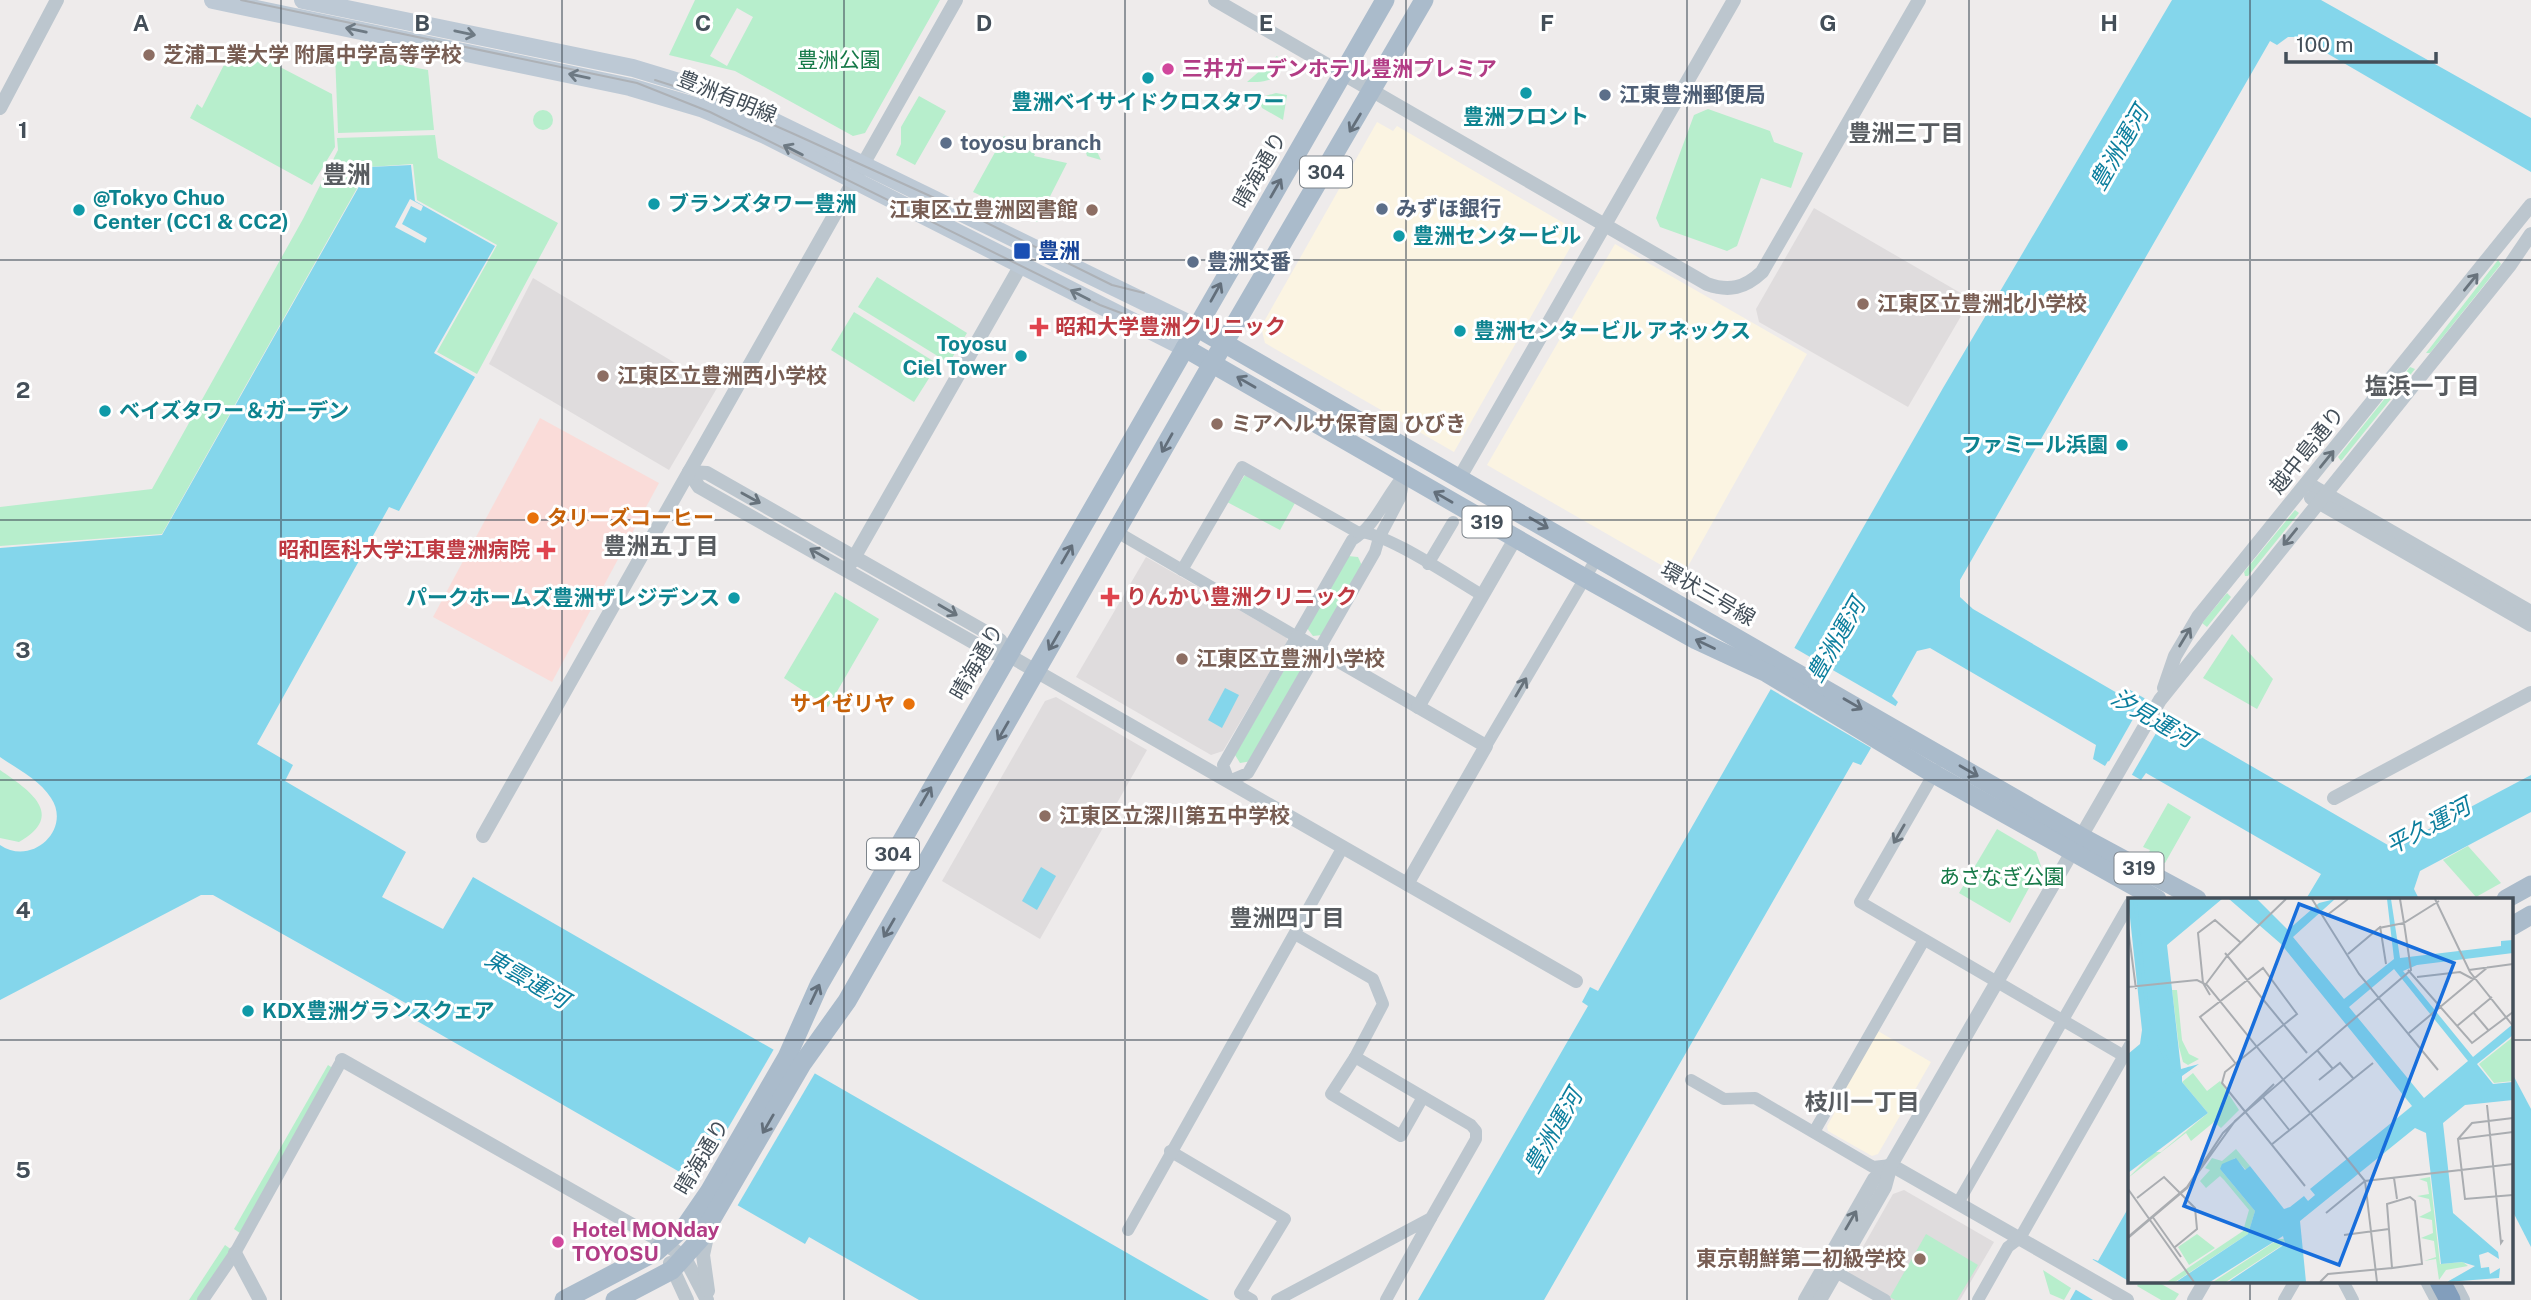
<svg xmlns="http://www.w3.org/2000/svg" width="2531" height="1300" viewBox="0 0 2531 1300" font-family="'Public Sans','Noto Sans JP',sans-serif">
<rect width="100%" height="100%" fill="#eeebeb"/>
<g fill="#fbf4e2">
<polygon points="1377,122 1393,131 1397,126 1579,232 1454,452 1265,343 1261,327"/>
<polygon points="1615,244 1807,354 1682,577 1487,465"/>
<polygon points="1878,1031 1931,1062 1878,1154 1872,1156 1828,1131 1827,1126 1835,1112 1832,1110"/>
</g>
<g fill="#dfdcdd">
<polygon points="1814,208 1971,299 1908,407 1759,322 1756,309"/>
<polygon points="533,278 717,388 669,470 489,364"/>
<polygon points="1146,557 1286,637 1288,641 1223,751 1211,755 1076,677"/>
<polygon points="1056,697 1147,750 1040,939 942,881 1045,701"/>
<polygon points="1904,1190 1994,1242 1960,1300 1892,1300 1847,1275 1893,1194"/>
</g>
<polygon fill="#fadcd9" points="540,418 659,483 552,682 433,617"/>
<g fill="#b7eecc" fill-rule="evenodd">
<path d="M695 0H940L865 133 853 136 735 71 669 55ZM737 8 753 17 727 66 710 56Z"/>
<polygon points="230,53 253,53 332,94 335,147 312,185 190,118 197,104 202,108"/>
<polygon points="335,53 428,70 434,130 338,133"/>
<path d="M1277 56 1284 67C1274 82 1263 82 1247 82Z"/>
<polygon points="1276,93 1287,95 1283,120 1262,108 1258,98"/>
<polygon points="919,96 946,111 915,165 896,155 901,144 901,127"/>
<polygon points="1708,109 1770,131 1774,142 1803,153 1791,188 1761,178 1737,246 1727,251 1660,227 1656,218 1694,115"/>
<circle cx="543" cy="120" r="10"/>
<polygon points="435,135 438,158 558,223 477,374 437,352 497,245 417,200 413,164 369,167 162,534 0,546 0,507 152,489 303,219 338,150 337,138"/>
<polygon points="1004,136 1035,154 1034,156 1067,163 1037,222 973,192"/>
<polygon points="1088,141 1093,143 1101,160 1087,156 1083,142"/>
<polygon points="2498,260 2501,264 2430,353 2426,353"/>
<polygon points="877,277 967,333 949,363 858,307"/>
<polygon points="854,312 938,364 914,402 831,350"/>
<polygon points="2410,367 2415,369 2341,461 2338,457"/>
<polygon points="1245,475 1295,503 1280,530 1227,502"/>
<polygon points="2295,510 2299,513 2248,576 2245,576 2244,572"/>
<polygon points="1348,556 1358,557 1363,568 1322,635 1313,636 1307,628"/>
<polygon points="835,592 879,619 828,707 784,678"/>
<polygon points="2227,593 2231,597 2207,627 2202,623"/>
<polygon points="2232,634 2273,679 2257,709 2203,678"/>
<polygon points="1295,651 1304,651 1309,662 1252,761 1240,763 1235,755"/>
<path d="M0 770C29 790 67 815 19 842L0 838Z"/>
<polygon points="2168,803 2191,817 2165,863 2148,854 2150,850 2143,847"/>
<polygon points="1997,829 2036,852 2041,866 2010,923 1959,893"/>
<polygon points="2468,846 2501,883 2476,897 2443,860"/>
<polygon points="328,1065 334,1069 240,1233 234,1229"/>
<polygon points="1926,1234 1978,1265 1957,1300 1895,1300 1890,1297"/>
<polygon points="225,1245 232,1250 200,1300 189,1300"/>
<polygon points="2043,1270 2071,1288 2064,1300 2050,1294"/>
<polygon points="2140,1281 2156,1281 2179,1294 2175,1300 2161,1300 2137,1286"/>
</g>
<g fill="#84d6eb">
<polygon points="2172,0 2321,0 2531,118 2531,172 2299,37 2288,37 2277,45 2270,41 1960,580 1960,597 1973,609 2124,697 2130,690 2172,714 2170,719 2393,848 2531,775 2531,812 2420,871 2414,889 2419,899 2306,899 2321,874 2146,773 2141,780 2108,761 2105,766 2093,759 2096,745 1930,648 1917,651 1892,696 1898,702 1861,765 1853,762 1544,1300 1418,1300 1588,1006 1582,1002 1590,987 1598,991 1943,388"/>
<path d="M411 165 415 201 495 246 434 353 475 377 399 511 389 507 257 744 293 765 285 781 406 852 382 897 443 929 473 877 1209 1300H919L809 1237 805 1244 405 1014 409 1005 213 895H201L0 1000V845C32 867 72 829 51 798 40 780 17 769 0 757V548L162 535 370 167Z"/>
<polygon points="1225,688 1239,695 1222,728 1208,720"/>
<polygon points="1041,867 1056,876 1037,910 1022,901"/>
<polygon points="2512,1073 2531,1109 2531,1247 2512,1210"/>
<polygon points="2130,1205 2129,1280 2134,1283 2124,1300 2070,1300 2093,1259 2098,1261"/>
</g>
<g fill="#eeebeb">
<polygon points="410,199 423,206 421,211 411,206 402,224 427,238 425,243 395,227"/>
<polygon points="1791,646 1897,707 1873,749 1767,687"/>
<polygon points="2146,696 2170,709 2130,778 2107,765"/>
<polygon points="774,1049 815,1073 736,1208 695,1185"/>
<polygon points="2090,1258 2137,1286 2128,1300 2093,1300 2073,1288"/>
</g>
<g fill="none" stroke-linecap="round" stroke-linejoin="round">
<g stroke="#6d89a7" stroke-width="24">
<polyline id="motorway" points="2440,1281 2450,1300"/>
</g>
<g stroke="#bcc6ce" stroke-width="12">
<path d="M1405 474 1400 498 1379 538 1375 552 1248 773 1229 781 1223 765 1352 540C1376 526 1386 495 1405 474Z"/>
<polyline points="1117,532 1297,637"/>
<polyline points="1428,564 1453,522"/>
<path d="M1182 570 1242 467 1357 532C1383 530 1456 580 1482 595"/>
<polyline points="1486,746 1598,556"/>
<polyline points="1936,770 1860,902 2124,1056"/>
<polyline points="1355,1057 1331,1094 1401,1136 1423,1097"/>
<polyline points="1691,1080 1724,1099 1755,1098 1873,1167 1891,1165"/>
<polyline points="1814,1132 1924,940"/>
<polyline points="1170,1151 1285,1219 1240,1293 1252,1300"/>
<polyline points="1958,1203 2130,903"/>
<polyline points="1128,1230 1343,847"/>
<polyline points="1836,1272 1885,1300"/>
<polyline points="2343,1281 2353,1300"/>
<polyline points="203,1300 235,1253 342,1060"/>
<polyline points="1277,1300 1431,1218 1476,1139 1476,1131 1471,1125 1355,1057 1383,1004 1373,979 1295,934"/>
<polyline points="1386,1300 1431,1218"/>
<polyline points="1978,1300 2008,1247 2020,1238 2130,1045"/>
<polyline points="2284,1300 2295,1281"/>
</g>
<g stroke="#bcc6ce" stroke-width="14">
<path d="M1215 0 1707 284C1729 292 1745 288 1762 272L1919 0"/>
<polyline points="0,108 57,0"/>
<polyline points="689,472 699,487 992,653 1008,655 1576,981"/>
<polyline points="689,472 707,473 1000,640 1008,655"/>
<polyline points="1460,477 1734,0"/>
<polyline points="2307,483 2531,612"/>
<polyline points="2311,498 2531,625"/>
<polyline points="851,563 1021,265"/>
<polyline points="1297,637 1486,746 1407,884"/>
<polyline points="2164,688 2175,656 2198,617 2531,205"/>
<polyline points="1418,707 1515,539"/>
<polyline points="2334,798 2531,693"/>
<polyline points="483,836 956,0"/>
<polyline points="342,1060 666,1244 685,1258 707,1300"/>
<polyline points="1891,1165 2127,1300"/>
<polyline points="235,1253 260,1300"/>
<polyline points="670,1263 687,1300"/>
<polyline points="2427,1281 2437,1300"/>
<polyline points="2453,1281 2463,1300"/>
<polyline points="708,1291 703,1255 708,1232"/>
<polyline points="1805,1300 1874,1179 1890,1165"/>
<polyline points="1820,1300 1885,1187 1891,1165 2160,700 2510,265 2531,234"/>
<polyline points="2194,1300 2205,1281"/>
</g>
<g stroke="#bdc9d5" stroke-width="18">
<polyline points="213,0 630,87 701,108 765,135 1185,348"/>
<polyline points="303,0 633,68 699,88 773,121 1196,327"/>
</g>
<g stroke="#aabbcb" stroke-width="19">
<polyline points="1196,327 2080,836 2197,899"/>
<polyline points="1185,348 1585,578 1696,640 1767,673 1934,774 2157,899"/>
<polyline points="2506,899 2531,885"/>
<polyline points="2512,926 2531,915"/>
<polyline points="564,1300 657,1251 687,1224 709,1192 787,1057 819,985 1385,0"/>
<polyline points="615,1300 672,1270 700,1239 802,1064 847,1001 1213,362 1424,0"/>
</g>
<use href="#motorway" stroke="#829ebc" stroke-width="21"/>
<g stroke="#adb1b6" stroke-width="2">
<polyline points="241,0 637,83 710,112 1100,305 1129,316 1144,317"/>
<polyline points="655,80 717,100 794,134 963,211 1112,285 1144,293"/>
</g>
</g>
<defs><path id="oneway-shaft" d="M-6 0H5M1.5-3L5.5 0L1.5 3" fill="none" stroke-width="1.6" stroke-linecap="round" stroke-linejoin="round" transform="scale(1.75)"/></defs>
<g stroke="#6e7a84">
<use href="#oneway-shaft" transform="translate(356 30) rotate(-168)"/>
<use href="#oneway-shaft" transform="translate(465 33) rotate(12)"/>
<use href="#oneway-shaft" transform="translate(579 76) rotate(-168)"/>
<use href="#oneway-shaft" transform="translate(793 150) rotate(-153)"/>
<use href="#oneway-shaft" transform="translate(1080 295) rotate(-153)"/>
</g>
<g stroke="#636f7b">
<use href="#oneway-shaft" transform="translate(1355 123) rotate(121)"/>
<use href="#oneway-shaft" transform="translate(1276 188) rotate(-60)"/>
<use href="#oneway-shaft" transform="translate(1216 292) rotate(-61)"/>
<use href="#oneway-shaft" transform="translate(1246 382) rotate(-150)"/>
<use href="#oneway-shaft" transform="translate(1167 443) rotate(119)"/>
<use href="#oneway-shaft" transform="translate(1443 497) rotate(-150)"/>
<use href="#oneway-shaft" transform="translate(1539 523) rotate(30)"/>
<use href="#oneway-shaft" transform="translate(1067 554) rotate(-60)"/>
<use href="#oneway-shaft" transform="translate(1054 641) rotate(120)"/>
<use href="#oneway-shaft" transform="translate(1705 644) rotate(-155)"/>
<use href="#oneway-shaft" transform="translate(1853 704) rotate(30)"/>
<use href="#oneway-shaft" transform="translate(1003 731) rotate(120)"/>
<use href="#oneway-shaft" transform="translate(1969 771) rotate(30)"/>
<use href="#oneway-shaft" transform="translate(926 796) rotate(-60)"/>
<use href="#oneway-shaft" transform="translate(889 928) rotate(120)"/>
<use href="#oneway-shaft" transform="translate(815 994) rotate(-65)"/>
<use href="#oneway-shaft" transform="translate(768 1124) rotate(120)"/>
</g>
<g stroke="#68737c">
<use href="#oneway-shaft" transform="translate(2471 282) rotate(-51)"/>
<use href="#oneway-shaft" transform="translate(2327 459) rotate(-51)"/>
<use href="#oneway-shaft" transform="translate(751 498) rotate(29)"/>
<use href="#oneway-shaft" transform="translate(2290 537) rotate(129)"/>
<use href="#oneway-shaft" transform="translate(819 554) rotate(-150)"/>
<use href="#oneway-shaft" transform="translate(948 610) rotate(30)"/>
<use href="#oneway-shaft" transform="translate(2185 637) rotate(-59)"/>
<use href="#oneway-shaft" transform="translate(1521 687) rotate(-60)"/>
<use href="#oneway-shaft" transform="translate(1899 834) rotate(120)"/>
<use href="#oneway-shaft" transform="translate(1851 1220) rotate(-60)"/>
</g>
<path fill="none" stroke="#444f59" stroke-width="2" stroke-opacity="0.55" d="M281 0V1300M562 0V1300M844 0V1300M1125 0V1300M1406 0V1300M1687 0V1300M1969 0V1300M2250 0V899M0 260H2531M0 520H2531M0 780H2531M0 1040H2130M2512 1040H2531M2250 1281V1300"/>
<g fill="#8d6e63" stroke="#fff" stroke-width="2.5">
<circle cx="149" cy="55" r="7"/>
<circle cx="1092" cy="210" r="7"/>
<circle cx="1863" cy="304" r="7"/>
<circle cx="603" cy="376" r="7"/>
<circle cx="1217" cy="424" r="7"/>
<circle cx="1182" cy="659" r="7"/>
<circle cx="1045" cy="816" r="7"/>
<circle cx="1920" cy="1259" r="7"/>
</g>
<g fill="#d1479c" stroke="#fff" stroke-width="2.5">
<circle cx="1168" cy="69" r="7"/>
<circle cx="558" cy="1242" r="7"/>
</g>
<g fill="#0f9aa8" stroke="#fff" stroke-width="2.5">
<circle cx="1148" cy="78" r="7"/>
<circle cx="1526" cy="93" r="7"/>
<circle cx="654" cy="204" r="7"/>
<circle cx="79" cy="210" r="7"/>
<circle cx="1399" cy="236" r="7"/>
<circle cx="1460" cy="331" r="7"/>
<circle cx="1021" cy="356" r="7"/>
<circle cx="105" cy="411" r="7"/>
<circle cx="2122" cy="445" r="7"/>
<circle cx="734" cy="598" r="7"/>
<circle cx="248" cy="1011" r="7"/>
</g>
<g fill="#5c6f8a" stroke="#fff" stroke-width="2.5">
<circle cx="1605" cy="95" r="7"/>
<circle cx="946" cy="143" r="7"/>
<circle cx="1382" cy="209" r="7"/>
<circle cx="1193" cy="262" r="7"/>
</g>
<rect fill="#1a4fb4" stroke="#fff" stroke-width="2.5" x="1013" y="242" width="18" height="18" rx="3.5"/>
<g fill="#e0444e" stroke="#fff" stroke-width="2.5">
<path d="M1035.5 316.5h7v7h7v7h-7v7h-7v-7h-7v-7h7z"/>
<path d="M542.5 539.5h7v7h7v7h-7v7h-7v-7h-7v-7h7z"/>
<path d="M1106.5 586.5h7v7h7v7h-7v7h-7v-7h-7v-7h7z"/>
</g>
<g fill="#e8710a" stroke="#fff" stroke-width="2.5">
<circle cx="533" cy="518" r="7"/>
<circle cx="909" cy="704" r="7"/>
</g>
<g text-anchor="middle" stroke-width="6" stroke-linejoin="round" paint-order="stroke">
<g fill="#fff" stroke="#7c848b" stroke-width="2">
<rect x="1300" y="156.5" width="52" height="31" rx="5"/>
<rect x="1462.5" y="506.5" width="49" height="31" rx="5"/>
<rect x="867" y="838.5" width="52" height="31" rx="5"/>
<rect x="2114.5" y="852.5" width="49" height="31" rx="5"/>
</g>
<g font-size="19" font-weight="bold" fill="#444f59">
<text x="1326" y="179">304</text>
<text x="1487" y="529">319</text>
<text x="893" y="861">304</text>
<text x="2139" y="875">319</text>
</g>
<g font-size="21" font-weight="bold" fill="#785e54" stroke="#fff" text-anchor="start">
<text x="163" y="62">芝浦工業大学 附属中学高等学校</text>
<text x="1078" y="217" text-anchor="end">江東区立豊洲図書館</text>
<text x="1877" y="311">江東区立豊洲北小学校</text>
<text x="617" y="383">江東区立豊洲西小学校</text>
<text x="1231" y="431">ミアヘルサ保育園 ひびき</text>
<text x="1196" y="666">江東区立豊洲小学校</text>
<text x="1059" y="823">江東区立深川第五中学校</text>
<text x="1906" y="1266" text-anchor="end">東京朝鮮第二初級学校</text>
</g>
<g font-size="21" fill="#157947" stroke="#fff">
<text x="839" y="67">豊洲公園</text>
<text x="2002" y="884">あさなぎ公園</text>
</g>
<g font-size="21" font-weight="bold" fill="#b23c85" stroke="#fff" text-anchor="start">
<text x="1182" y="76">三井ガーデンホテル豊洲プレミア</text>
<text x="572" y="1237">Hotel MONday<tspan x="572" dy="24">TOYOSU</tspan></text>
</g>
<g font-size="21" font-weight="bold" fill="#4e5e75" stroke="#fff" text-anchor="start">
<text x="1619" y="102">江東豊洲郵便局</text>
<text x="960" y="150">toyosu branch</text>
<text x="1396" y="216">みずほ銀行</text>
<text x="1207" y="269">豊洲交番</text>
</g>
<g font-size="21" fill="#444f59" stroke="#fff">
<text transform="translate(727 97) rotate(22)" y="7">豊洲有明線</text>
<text transform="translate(1260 170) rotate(-60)" y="7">晴海通り</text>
<text transform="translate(2307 450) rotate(-51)" y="7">越中島通り</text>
<text transform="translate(1708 594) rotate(30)" y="7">環状三号線</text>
<text transform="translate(977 662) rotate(-60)" y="7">晴海通り</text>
<text transform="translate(702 1157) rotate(-59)" y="7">晴海通り</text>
</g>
<g font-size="21" font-weight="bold" fill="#0d838f" stroke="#fff" text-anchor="start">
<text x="1148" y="109" text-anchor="middle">豊洲ベイサイドクロスタワー</text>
<text x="1526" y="124" text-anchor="middle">豊洲フロント</text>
<text x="93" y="205">@Tokyo Chuo<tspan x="93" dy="24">Center (CC1 &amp; CC2)</tspan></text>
<text x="668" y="211">ブランズタワー豊洲</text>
<text x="1413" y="243">豊洲センタービル</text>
<text x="1474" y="338">豊洲センタービル アネックス</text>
<text x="1007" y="351" text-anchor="end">Toyosu<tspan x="1007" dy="24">Ciel Tower</tspan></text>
<text x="119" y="418">ベイズタワー＆ガーデン</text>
<text x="2108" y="452" text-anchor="end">ファミール浜園</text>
<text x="720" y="605" text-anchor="end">パークホームズ豊洲ザレジデンス</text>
<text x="262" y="1018">KDX豊洲グランスクェア</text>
</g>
<g font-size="21" font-weight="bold" fill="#164399" stroke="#fff" text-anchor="start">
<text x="1038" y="258">豊洲</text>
</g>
<g font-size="21" font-weight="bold" fill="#be3a42" stroke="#fff" text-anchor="start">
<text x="1055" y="334">昭和大学豊洲クリニック</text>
<text x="530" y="557" text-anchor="end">昭和医科大学江東豊洲病院</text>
<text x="1126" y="604">りんかい豊洲クリニック</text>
</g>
<g font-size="21" font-weight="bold" fill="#c56008" stroke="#fff" text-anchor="start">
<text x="547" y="525">タリーズコーヒー</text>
<text x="895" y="711" text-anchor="end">サイゼリヤ</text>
</g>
<g font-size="23" font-weight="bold" fill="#585c60" stroke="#fff">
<text x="1906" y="141">豊洲三丁目</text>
<text x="2422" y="394">塩浜一丁目</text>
<text x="661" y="554">豊洲五丁目</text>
<text x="1287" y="926">豊洲四丁目</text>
<text x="1862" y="1110">枝川一丁目</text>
</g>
<g font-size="23" font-style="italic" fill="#0b7e9d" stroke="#fff">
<text transform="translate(2119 148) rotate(-60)" y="8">豊洲運河</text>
<text transform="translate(1836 640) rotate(-60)" y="8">豊洲運河</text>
<text transform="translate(2153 718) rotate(30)" y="8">汐見運河</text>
<text transform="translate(2428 826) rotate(-28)" y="8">平久運河</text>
<text transform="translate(527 979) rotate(30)" y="8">東雲運河</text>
<text transform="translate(1553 1131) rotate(-60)" y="8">豊洲運河</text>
</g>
<g font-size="24" font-weight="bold" fill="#585c60" stroke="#fff">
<text x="347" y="183">豊洲</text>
</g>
</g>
<g transform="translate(2128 898)">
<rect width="385" height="385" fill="#eeebeb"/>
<path d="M44 92H49L54 142 61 156 71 161 60 167 55 164 51 149ZM385 139V183L366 185 351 166ZM65 175 79 193 92 183 111 212 93 230 86 224 63 243 58 235 0 280 26 254H33L80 215 54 184ZM108 251 122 268 118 272 107 260 92 271 127 313 120 336 47 384H39L115 333 121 312 96 282 92 278 78 290 72 283 82 272 77 270 84 260 94 263ZM302 279 312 366 335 364 340 368 318 372 311 382 308 361 296 363 308 359 306 343 293 340 305 335 304 322 291 319 303 313 301 301 289 298 301 296 299 284 291 281ZM69 336 87 350 61 367 50 349ZM151 341H156V346L98 384H85Z" fill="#b7eecc"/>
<path d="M0 1H94L39 47 53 171 71 166 54 178V184L80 215 0 275V156L12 146 14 132ZM101 1H129L160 32 191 5 207 1 165 39 216 101 266 61 259 1H263L272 60 373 48V43L385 42V55L289 67 275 73 345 159 385 126V137L349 166 365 186 385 184V202L337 207 315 225 325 315 370 354 371 361 360 354 351 357 353 370 361 369 362 376 372 370 371 380 319 384 347 368 334 364 313 366 298 235 287 230 172 323 178 384H100L157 346 155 338 82 384H48L120 336 127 313 92 271 94 266 108 260 117 272 122 268 156 311 162 309 176 298 180 303 187 297 182 291 284 208 153 46ZM266 71 340 163 296 200 221 109Z" fill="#84d6eb" fill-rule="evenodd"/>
<path fill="none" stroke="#84d6eb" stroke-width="3.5" d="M7 1 16 86M17 91 21 127 44 172 52 176 62 170M0 218 52 176"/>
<path fill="none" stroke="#aaadb1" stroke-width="2" d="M184 1 231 76 310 172M307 1 342 74 385 128M198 18 220 1M252 28 258 66M0 30 8 91M97 55 179 155M220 56 251 30 276 25 272 1M280 72 344 145 385 114M341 72 385 66M289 79 332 74 345 81M78 86 99 58 158 1M0 89 69 82 79 87 237 283 249 384M82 97 75 85 70 35 87 22 112 44M345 114 361 133M329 128 364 99M281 135 360 69M189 152 205 171M108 166 72 119 135 70 169 116 97 174 94 185 177 288M191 182 212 165 225 180M134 198 162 233M359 207 373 345 375 342M385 234 330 241 337 301 385 297M330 241 344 225 385 220M143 247 245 165M266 280 269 301M0 291 66 384M282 299 287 303 294 366 264 370 259 306ZM9 300 36 279 67 310 69 331 47 349M198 315 237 283 385 266M24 318 53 359M216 337 261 331M0 339 59 289 95 235 146 186M0 340 59 290 107 223 283 72 276 25 311 3M192 384 200 376 264 370"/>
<path fill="#176edc" fill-opacity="0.15" stroke="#176edc" stroke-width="3.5" d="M171 6 326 65 211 367 56 308Z"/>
<rect width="385" height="385" fill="none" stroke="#444f59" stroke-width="3.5"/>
</g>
<g font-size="23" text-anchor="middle" font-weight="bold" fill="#444f59" stroke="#fff" stroke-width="6" stroke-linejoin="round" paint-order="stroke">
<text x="141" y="31">A</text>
<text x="422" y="31">B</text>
<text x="703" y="31">C</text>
<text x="984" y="31">D</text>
<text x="1266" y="31">E</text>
<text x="1547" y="31">F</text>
<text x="1828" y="31">G</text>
<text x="2109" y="31">H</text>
<text x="23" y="138">1</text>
<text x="23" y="398">2</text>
<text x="23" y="658">3</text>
<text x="23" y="918">4</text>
<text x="23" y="1178">5</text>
</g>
<path d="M2286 52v10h150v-10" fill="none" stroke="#444f59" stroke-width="3.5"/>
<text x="2296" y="52" font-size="21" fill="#444f59" stroke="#ffffff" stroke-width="5" paint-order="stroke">100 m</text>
</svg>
